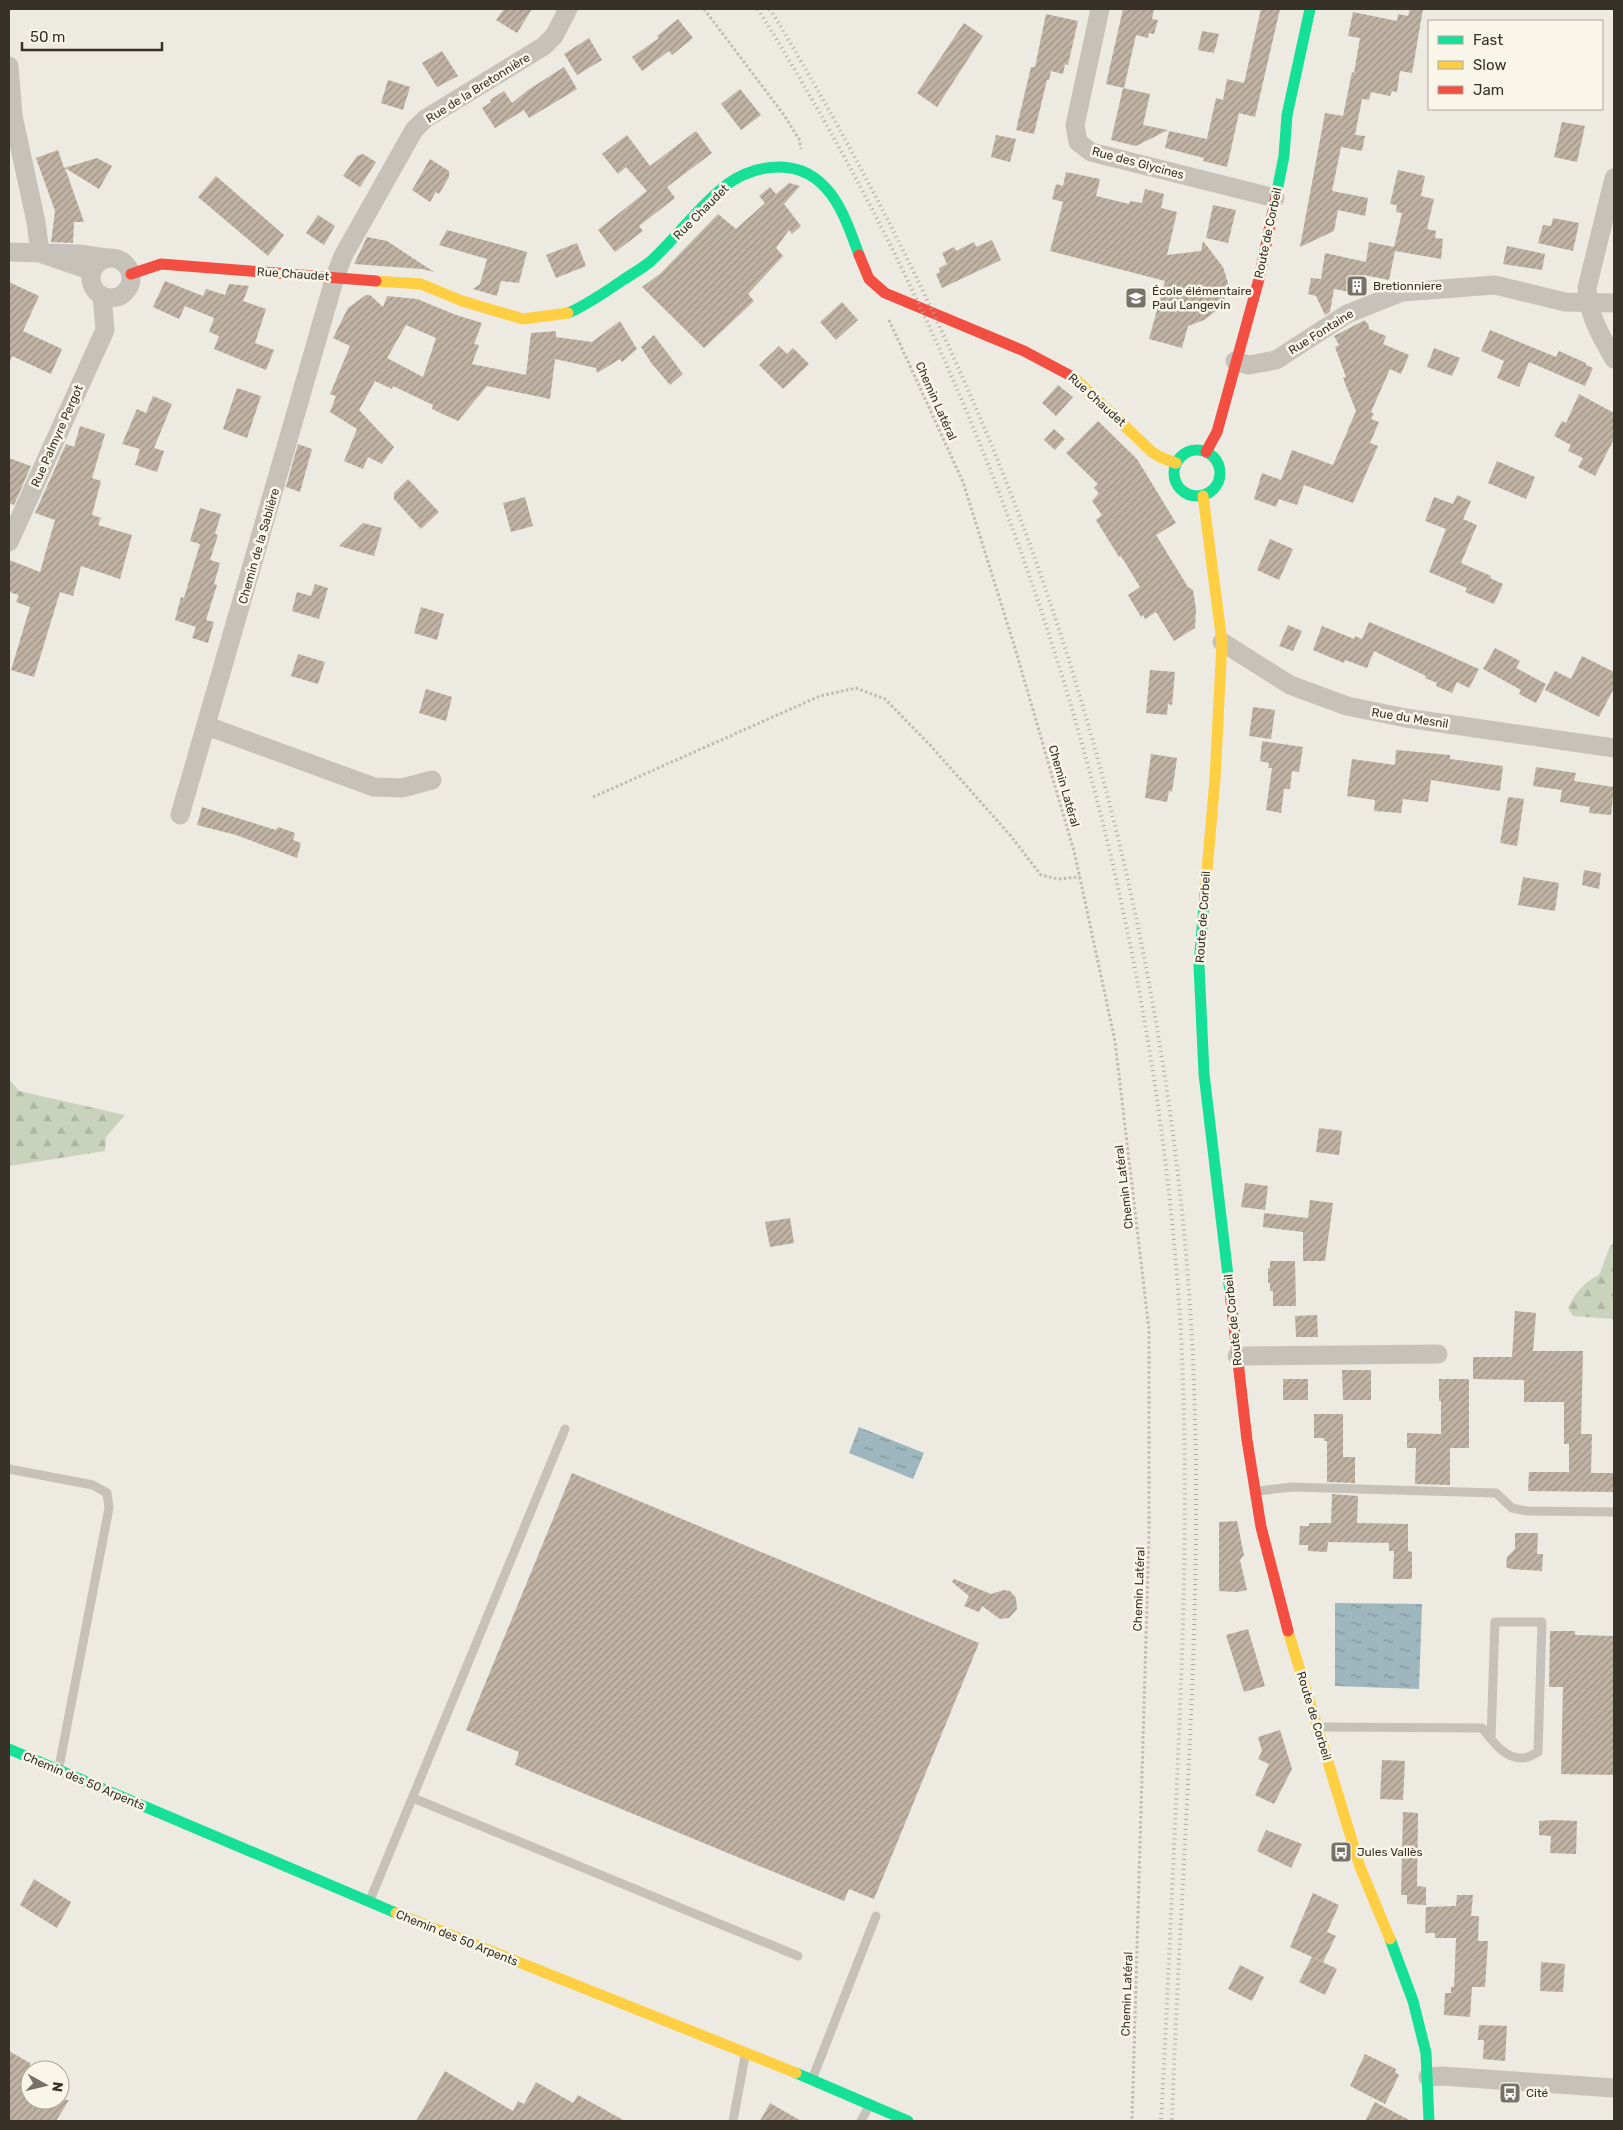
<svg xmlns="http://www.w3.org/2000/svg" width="1623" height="2130" viewBox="0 0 1623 2130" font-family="Rubik,sans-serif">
<defs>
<pattern id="forest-firs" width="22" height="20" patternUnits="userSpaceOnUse" patternTransform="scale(1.25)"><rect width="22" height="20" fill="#c9d3bb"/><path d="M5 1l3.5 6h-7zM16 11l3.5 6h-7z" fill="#adb6a1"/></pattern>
<pattern id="water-ripples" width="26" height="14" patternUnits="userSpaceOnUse" patternTransform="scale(1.25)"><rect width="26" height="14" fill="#9eb6bd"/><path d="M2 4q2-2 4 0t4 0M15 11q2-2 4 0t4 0" fill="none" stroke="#82959a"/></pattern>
<pattern id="building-hatch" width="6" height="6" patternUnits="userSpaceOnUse" patternTransform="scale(1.25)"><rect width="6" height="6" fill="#c0b3a3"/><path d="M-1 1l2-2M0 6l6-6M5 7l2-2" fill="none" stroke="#9d9285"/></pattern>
</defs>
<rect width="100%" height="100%" fill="#edeae1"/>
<g fill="url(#forest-firs)">
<polygon points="9,1079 19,1091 125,1115 106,1137 105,1151 9,1166"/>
<path d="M1614 1243V1319L1573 1316 1568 1308C1575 1293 1584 1282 1599 1275L1610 1246Z"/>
</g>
<g fill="url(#water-ripples)">
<polygon points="859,1427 924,1453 913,1479 849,1453"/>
<polygon points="1335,1603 1422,1604 1419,1689 1335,1686"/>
</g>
<g fill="url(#building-hatch)" fill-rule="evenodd">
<polygon points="504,9 532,9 517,33 496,20"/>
<polygon points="1123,9 1154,9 1152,19 1158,20 1154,34 1149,33 1148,38 1136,35 1124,88 1106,84"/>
<polygon points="1261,9 1280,9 1255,117 1239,113 1227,167 1203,161 1204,158 1165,148 1169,131 1207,139 1216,98 1223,100 1227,79 1244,83"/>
<polygon points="1410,9 1423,9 1412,73 1400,71 1397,92 1392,91 1390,96 1371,92 1369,100 1362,99 1355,135 1365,136 1362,151 1341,147 1332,191 1368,198 1365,216 1338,210 1334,231 1300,247 1325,113 1343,116 1352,72 1354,73 1360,38 1348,36 1353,12 1397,21 1398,14 1408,16"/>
<polygon points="1046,14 1078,21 1068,65 1065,64 1063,74 1051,71 1049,80 1047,80 1034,134 1016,130 1031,67 1035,67"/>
<polygon points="678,19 693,38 672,55 669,51 642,71 632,57 659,38 657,36"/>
<polygon points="964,23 983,36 937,107 917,93"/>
<polygon points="1202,31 1219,34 1214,53 1198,50"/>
<polygon points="589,38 602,60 577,75 564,54"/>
<polygon points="442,51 458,76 437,87 422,63"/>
<polygon points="564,67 577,89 529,118 524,110 495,128 482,108 491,102 490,100 504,91 512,103 528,90"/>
<polygon points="388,80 410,87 403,110 381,103"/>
<polygon points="1123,88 1150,94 1143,125 1168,130 1136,146 1111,140"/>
<polygon points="740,89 761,115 741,130 721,104"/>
<polygon points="1562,122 1585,126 1577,162 1554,157"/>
<polygon points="696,131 712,153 667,187 675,198 639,226 643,231 615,252 598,230 647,191 626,167 618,174 602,154 627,135 650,166"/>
<polygon points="996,135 1016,139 1010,162 991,157"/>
<polygon points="58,150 64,168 97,158 112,166 99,189 65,168 84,222 74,222 73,243 51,242 55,211 36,158"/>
<polygon points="363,154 376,162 360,187 343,176 357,156"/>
<polygon points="430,159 449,171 449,177 439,194 436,192 430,202 412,190"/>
<polygon points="1398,170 1425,176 1421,196 1434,199 1427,229 1436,231 1435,238 1443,239 1441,259 1395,251 1389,280 1364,275 1360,294 1334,289 1330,312 1325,315 1316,296 1308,294 1311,278 1321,279 1325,253 1366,262 1369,242 1394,247 1402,213 1396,212 1397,205 1390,204"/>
<polygon points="1066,172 1100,179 1096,196 1129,204 1130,201 1142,203 1145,189 1164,194 1161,208 1177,212 1167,255 1201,251 1203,241 1223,267 1228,283 1224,301 1221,307 1204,320 1188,326 1182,348 1149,339 1165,281 1050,251 1063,202 1052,199 1056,184 1063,186"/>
<polygon points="216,176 284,235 268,256 198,197"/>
<polygon points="789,183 800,186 784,204 801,226 792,234 789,230 776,248 783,256 748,294 754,301 704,348 642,287 661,273 718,214 736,229 765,203 759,196 770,187 776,194"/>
<polygon points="1213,205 1236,210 1228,243 1206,238"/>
<polygon points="318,215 335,226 324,245 306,233"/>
<polygon points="1553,218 1579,223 1573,251 1538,243 1543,225 1551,226"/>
<polygon points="447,230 527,252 519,283 501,281 497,296 473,289 480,284 487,259 439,245"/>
<polygon points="367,237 387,241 434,272 422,269 354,264"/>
<polygon points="992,240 1001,260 942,288 936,274 940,272 939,269 941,267 947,264 942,253 954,247 956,251 974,242 976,247"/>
<polygon points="577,243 586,266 556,278 546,255"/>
<polygon points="1507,246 1545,254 1542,270 1503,264"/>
<polygon points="165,281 203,296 206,289 225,295 229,284 249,286 243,301 266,309 255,343 274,350 266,370 214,349 219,336 209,332 214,318 185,306 179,319 153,307"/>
<polygon points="9,282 39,296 23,331 62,349 51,374 12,356 9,364"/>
<path d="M366 295H370L383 307 387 296 417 299 456 315 482 323 474 344 479 345 472 364 526 375 531 333 556 331V337L592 342 620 321 637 349 622 362 620 359 597 373 596 368 555 359 550 399 487 386 458 421 432 409 433 405 393 386 392 389 375 381 359 410 394 447 382 464 368 457 363 469 344 461 357 429 330 412 336 396 330 394 350 346 333 338 348 308ZM406 325 436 338 423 377 387 358Z"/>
<polygon points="842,302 858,320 836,340 820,322"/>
<polygon points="1365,320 1366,323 1368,323 1369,329 1386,336 1383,344 1409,355 1401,374 1390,369 1371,412 1374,414 1371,419 1379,422 1370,443 1378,446 1353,503 1304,485 1297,505 1279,499 1276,507 1254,499 1262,473 1281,480 1292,450 1333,465 1356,411 1343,378 1346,377 1335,347 1339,345 1334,336"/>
<polygon points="1490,330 1556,357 1559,351 1586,363 1586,365 1593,368 1585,386 1529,362 1519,387 1497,378 1504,361 1481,351"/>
<polygon points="654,335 683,374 670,385 652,364 641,347"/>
<polygon points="779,346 787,354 793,348 809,364 783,389 759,365"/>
<polygon points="1434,348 1460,358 1452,376 1427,367"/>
<polygon points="1058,385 1073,397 1056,416 1042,403"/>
<polygon points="237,388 261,396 247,438 223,429"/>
<polygon points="1579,394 1614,413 1614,439 1595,476 1578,467 1583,458 1568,451 1571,445 1554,436 1562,421 1566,423"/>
<polygon points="153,396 172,404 154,448 164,451 157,472 135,465 140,449 122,444 137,409 146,413"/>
<polygon points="1098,421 1137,459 1176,523 1156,535 1188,587 1193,590 1196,609 1195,628 1174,641 1156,612 1145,619 1143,615 1141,617 1128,595 1140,587 1121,556 1119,557 1096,520 1102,515 1092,501 1099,493 1094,488 1098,484 1066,453"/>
<polygon points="80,426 105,434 92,478 101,481 92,515 101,518 98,525 132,535 120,579 81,566 73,596 60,592 34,677 11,670 30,607 16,602 19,595 9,592 9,560 40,572 55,520 35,513 66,444 74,447"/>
<polygon points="1054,429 1065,439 1055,450 1044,440"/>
<polygon points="298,444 312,449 300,492 286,487"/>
<polygon points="9,458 31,466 14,505 9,503"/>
<polygon points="1497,461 1535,477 1526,499 1488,483"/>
<polygon points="408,479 439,512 421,529 394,499 394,493"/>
<polygon points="1457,495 1471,501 1463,519 1477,525 1461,563 1491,576 1490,578 1503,584 1494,604 1465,592 1467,588 1429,572 1446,529 1425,521 1434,497 1453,504"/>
<polygon points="525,497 533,526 511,532 503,503"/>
<polygon points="200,508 221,514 215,534 218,535 210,560 220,563 214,584 217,585 206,620 214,622 208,643 192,638 196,627 175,620 181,597 184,598 200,544 190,541"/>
<polygon points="363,523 382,528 374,556 339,546"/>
<polygon points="1270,539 1293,549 1279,580 1257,570"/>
<polygon points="315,584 328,588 319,619 292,611 297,592 311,596"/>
<polygon points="421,607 444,614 437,640 414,633"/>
<polygon points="1369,622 1434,649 1479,669 1469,688 1457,682 1452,693 1436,686 1437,683 1425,678 1426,676 1374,651 1367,668 1345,660 1344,663 1313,650 1322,626 1354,639 1355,636 1362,639"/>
<polygon points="1288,625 1302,631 1293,651 1279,646"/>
<polygon points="1495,648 1520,661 1516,668 1546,684 1536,703 1519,694 1521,690 1483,669"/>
<polygon points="298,654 325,662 318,684 291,676"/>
<polygon points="1582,656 1614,672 1614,688 1599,717 1545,690 1555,671 1571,679"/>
<polygon points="1150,670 1175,672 1172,705 1168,704 1167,715 1146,713"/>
<polygon points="426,689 452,697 446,721 419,713"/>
<polygon points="1253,707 1275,710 1271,739 1249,736"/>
<polygon points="1262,741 1303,747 1299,772 1292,771 1290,789 1284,789 1281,813 1266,810 1272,768 1268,768 1269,763 1260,761"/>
<polygon points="1396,750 1450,755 1450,759 1503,766 1500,791 1431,780 1428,802 1403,799 1401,813 1374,811 1375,800 1347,796 1352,759 1395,765"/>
<polygon points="1151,754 1177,758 1172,792 1169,791 1167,802 1145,798"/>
<polygon points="1536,767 1576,773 1574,781 1614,787 1611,815 1589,813 1590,807 1560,802 1562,790 1533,786"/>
<polygon points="1508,797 1524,799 1517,846 1500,843"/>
<polygon points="202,807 276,830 278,827 295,833 293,840 301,843 297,858 236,835 197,825"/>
<polygon points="1584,870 1601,873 1599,889 1582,885"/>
<polygon points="1523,877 1559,883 1555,911 1518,905"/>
<polygon points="1319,1128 1342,1131 1339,1155 1316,1152"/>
<polygon points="1245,1183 1268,1186 1265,1210 1241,1207"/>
<polygon points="1310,1200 1333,1203 1325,1261 1303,1261 1303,1232 1263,1227 1264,1213 1308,1218"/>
<polygon points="790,1218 794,1243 770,1247 765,1222"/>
<polygon points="1270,1261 1295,1261 1296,1306 1273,1306 1273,1291 1270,1291 1270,1283 1268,1283 1268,1268 1270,1268"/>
<polygon points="1515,1311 1536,1313 1533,1351 1583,1351 1581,1434 1592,1434 1591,1473 1614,1473 1614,1492 1528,1491 1529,1472 1569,1472 1569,1444 1564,1444 1564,1402 1524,1402 1524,1380 1473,1379 1473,1357 1512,1357"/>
<polygon points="1317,1315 1318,1337 1296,1337 1295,1316"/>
<polygon points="1342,1370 1371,1370 1371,1400 1343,1400"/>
<rect x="1283" y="1379" width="25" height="21"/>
<polygon points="1439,1379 1469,1379 1469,1448 1450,1448 1450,1485 1415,1484 1416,1448 1407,1448 1407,1433 1441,1434 1441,1401 1439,1401"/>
<polygon points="1314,1414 1343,1414 1343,1457 1355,1457 1355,1483 1327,1482 1327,1441 1324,1441 1324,1438 1314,1438"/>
<polygon points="572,1473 979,1643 874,1899 849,1889 844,1901 515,1765 519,1752 466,1730"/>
<polygon points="1332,1494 1358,1496 1357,1523 1408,1524 1408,1551 1412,1552 1412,1579 1393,1579 1394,1551 1389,1551 1389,1543 1328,1542 1327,1552 1308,1551 1308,1545 1299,1545 1300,1526 1309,1526 1309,1523 1331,1523"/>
<polygon points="1237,1521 1244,1555 1240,1560 1247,1590 1237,1592 1219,1591 1219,1522"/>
<polygon points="1515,1533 1538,1533 1537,1554 1543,1554 1542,1571 1511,1569 1506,1567 1507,1557 1515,1549"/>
<polygon points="954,1579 991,1594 1004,1590 1010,1591 1016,1598 1017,1609 1009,1618 1000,1619 982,1606 979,1612 964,1606 969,1596 952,1582"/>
<polygon points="1248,1629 1265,1686 1244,1692 1226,1635"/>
<polygon points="1550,1631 1575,1631 1575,1635 1614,1636 1614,1775 1561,1774 1563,1687 1549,1687"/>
<polygon points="1280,1730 1292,1769 1274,1804 1255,1795 1269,1764 1258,1759 1262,1751 1258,1737"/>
<polygon points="1382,1760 1405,1761 1403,1800 1380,1799"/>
<polygon points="1403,1812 1418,1813 1417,1886 1426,1887 1426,1905 1407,1904 1407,1895 1401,1895"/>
<polygon points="1552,1820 1577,1821 1576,1854 1550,1853 1551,1836 1539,1835 1539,1821"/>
<polygon points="1266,1830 1302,1844 1291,1868 1257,1851"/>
<polygon points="34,1879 71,1902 57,1928 20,1905"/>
<polygon points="1313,1893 1339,1905 1327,1932 1336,1936 1323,1962 1290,1947"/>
<polygon points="1457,1895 1473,1895 1471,1916 1479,1916 1478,1941 1488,1941 1485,1987 1472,1987 1470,2017 1444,2015 1445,1993 1451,1993 1451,1987 1454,1987 1456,1938 1435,1938 1435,1933 1425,1933 1426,1907 1456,1906"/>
<polygon points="1312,1957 1337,1969 1325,1995 1299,1982"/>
<polygon points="1541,1962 1565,1964 1563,1992 1540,1991"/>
<polygon points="1240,1965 1264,1977 1252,2001 1228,1989"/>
<polygon points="1479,2025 1507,2026 1505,2061 1483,2059 1484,2040 1478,2040"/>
<polygon points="9,2051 30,2063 30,2100 69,2100 56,2121 9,2121"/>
<polygon points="1365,2054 1396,2069 1395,2072 1399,2075 1385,2104 1350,2086"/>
<polygon points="445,2071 513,2111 518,2101 524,2104 536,2082 573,2103 578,2095 625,2121 416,2121"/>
<polygon points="1375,2102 1411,2121 1365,2121"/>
<polygon points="770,2103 801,2121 760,2121"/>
</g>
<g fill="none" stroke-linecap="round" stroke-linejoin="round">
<g stroke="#bfbbb3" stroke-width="3" stroke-dasharray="2.5 2.5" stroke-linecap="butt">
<polyline points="704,9 784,115 799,139 801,149"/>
<polyline points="889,320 963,482 1015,648 1075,855 1115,1041 1149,1330 1149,1534 1132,2121"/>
<polyline points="593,797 820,696 856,688 885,699 930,745 1010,835 1041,875 1058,879 1080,877"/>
</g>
<g stroke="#c6c2ba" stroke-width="9">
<polyline points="9,1469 93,1485 107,1493 109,1508 59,1767"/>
<polyline points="1258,1491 1292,1487 1496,1493 1512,1508 1527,1511 1614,1512"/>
<path d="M1320 1727 1482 1728C1493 1741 1504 1759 1523 1758 1528 1758 1534 1754 1538 1752L1542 1622H1495L1491 1739"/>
<polyline points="413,1798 798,1956"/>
<polyline points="370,1900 565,1429"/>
<polyline points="813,2077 876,1916"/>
<polyline points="733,2121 745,2056"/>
<polyline points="861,2121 869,2106"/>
</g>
<g stroke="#c6c2ba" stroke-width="19">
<polyline points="1100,9 1075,125 1078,142 1091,152 1275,198"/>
<polyline points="9,66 13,116 36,222 40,253 92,271"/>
<path d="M1614 178 1587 288C1588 315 1601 336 1614 359"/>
<polyline points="9,252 79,254 106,258"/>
<circle cx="111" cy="278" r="20"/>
<polyline points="1235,361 1249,365 1276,360 1347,314 1402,292 1495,285 1565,302 1614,303"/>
<polyline points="9,542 105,330 102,296"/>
<polyline points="1222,642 1290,685 1347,706 1406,718 1614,748"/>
<polyline points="207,726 374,787 402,788 432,780"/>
<polyline points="180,815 335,277 343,256 414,130 425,119 544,46 554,36 568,9"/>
<polyline points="1237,1356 1438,1354"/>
<polyline points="1428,2077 1442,2076 1614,2088"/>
</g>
<g stroke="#16e098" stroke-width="11">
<polyline points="1276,196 1284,156 1287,115 1310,9"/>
<path d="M568 313C587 305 605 292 623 280 632 274 643 268 651 261 677 237 698 207 726 185 741 174 760 167 779 167 829 167 845 216 859 255"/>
<circle cx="1197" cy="473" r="23"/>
<polyline points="1205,893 1199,965 1204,1074 1231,1301"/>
<polyline points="9,1749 396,1913"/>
<polyline points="1390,1939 1413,2001 1426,2053 1429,2121"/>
<polyline points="796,2073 908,2121"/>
</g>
<g stroke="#ffcf43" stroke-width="11">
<polyline points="376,281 421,284 462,301 523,319 568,313"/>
<polyline points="1073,377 1152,452 1160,457 1176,463"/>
<polyline points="1203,496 1222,642 1215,779 1205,893"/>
<polyline points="1288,1631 1360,1867 1390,1939"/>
<polyline points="396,1913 796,2073"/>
</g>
<g stroke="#f24e42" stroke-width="11">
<polyline points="859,255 869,279 885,293 1024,351 1073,377"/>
<polyline points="131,274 161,264 376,281"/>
<polyline points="1206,452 1217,432 1259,279 1276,196"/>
<polyline points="1231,1301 1247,1440 1261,1527 1288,1631"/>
</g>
<g stroke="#aeaba4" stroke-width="4" stroke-dasharray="1 4" stroke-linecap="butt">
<path d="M758 9C810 93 859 180 902 269 1061 595 1156 955 1180 1317 1189 1472 1184 1626 1177 1780 1172 1894 1167 2008 1161 2121"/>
<path d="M770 9C850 141 921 278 981 420 1108 720 1182 1059 1194 1384 1203 1630 1180 1876 1172 2121"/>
</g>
</g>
<defs>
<g id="building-square" transform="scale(1.125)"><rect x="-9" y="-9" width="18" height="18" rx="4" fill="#777269" stroke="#f9f6e9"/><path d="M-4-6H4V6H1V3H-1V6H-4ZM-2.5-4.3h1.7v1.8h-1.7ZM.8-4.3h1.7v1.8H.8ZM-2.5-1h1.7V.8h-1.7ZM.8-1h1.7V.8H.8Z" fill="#fff"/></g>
<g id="school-square" transform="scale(1.125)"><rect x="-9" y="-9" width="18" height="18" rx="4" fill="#777269" stroke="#f9f6e9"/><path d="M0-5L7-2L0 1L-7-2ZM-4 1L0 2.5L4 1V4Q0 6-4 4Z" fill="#fff"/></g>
<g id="bus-square" transform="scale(1.125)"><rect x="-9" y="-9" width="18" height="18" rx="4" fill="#777269" stroke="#f9f6e9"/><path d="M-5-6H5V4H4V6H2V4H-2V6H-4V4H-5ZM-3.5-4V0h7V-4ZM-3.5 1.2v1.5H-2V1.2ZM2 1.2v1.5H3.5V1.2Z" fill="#fff"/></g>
</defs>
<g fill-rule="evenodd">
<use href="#building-square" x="1357" y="286"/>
<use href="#school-square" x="1136" y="298"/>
<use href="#bus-square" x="1341" y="1852"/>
<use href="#bus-square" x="1510" y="2093"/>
</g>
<g text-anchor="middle" stroke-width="5" stroke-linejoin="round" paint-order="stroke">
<g font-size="12" fill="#373128" stroke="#f9f6e9">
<text transform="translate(478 88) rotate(-32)" y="4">Rue de la Bretonnière</text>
<text transform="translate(1138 163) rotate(15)" y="4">Rue des Glycines</text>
<text transform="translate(701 212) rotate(-45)" y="4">Rue Chaudet</text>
<text transform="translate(1268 233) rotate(-78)" y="4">Route de Corbeil</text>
<text transform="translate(293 274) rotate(4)" y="4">Rue Chaudet</text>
<text transform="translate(1321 332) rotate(-32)" y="4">Rue Fontaine</text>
<text transform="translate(1097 400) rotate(42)" y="4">Rue Chaudet</text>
<text transform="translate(936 401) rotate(66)" y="4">Chemin Latéral</text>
<text transform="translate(57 436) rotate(-66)" y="4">Rue Palmyre Pergot</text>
<text transform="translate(259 546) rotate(-74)" y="4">Chemin de la Sablière</text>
<text transform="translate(1410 718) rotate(9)" y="4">Rue du Mesnil</text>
<text transform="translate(1064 786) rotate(74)" y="4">Chemin Latéral</text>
<text transform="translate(1203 917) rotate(-86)" y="4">Route de Corbeil</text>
<text transform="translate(1124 1187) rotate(-97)" y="4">Chemin Latéral</text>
<text transform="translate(1233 1320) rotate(-96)" y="4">Route de Corbeil</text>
<text transform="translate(1139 1589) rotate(-88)" y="4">Chemin Latéral</text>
<text transform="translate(1314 1716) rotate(73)" y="4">Route de Corbeil</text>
<text transform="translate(84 1781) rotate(23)" y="4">Chemin des 50 Arpents</text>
<text transform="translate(457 1938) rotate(22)" y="4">Chemin des 50 Arpents</text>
<text transform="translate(1127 1994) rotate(-88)" y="4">Chemin Latéral</text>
</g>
<g font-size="12" fill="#373128" stroke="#f9f6e9" text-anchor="start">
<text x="1373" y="290">Bretionniere</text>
<text x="1152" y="295">École élémentaire<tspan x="1152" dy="14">Paul Langevin</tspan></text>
<text x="1357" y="1856">Jules Vallès</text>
<text x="1526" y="2097">Cité</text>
</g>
</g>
<rect width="1623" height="2130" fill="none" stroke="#373128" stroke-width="20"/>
<rect x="1428" y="20" width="175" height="90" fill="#f9f6e9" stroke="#aba79c"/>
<rect x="1438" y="36" width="25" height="8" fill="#16e098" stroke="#aba79c"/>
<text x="1473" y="45" font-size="15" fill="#373128">Fast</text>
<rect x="1438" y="61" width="25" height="8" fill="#ffcf43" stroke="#aba79c"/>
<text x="1473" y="70" font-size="15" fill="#373128">Slow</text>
<rect x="1438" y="86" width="25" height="8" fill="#f24e42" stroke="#aba79c"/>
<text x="1473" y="95" font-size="15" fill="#373128">Jam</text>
<g transform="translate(45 2085) rotate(98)"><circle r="24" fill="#f9f6e9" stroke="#aba79c"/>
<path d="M0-4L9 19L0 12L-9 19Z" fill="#777269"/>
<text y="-8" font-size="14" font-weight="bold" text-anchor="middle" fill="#373128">N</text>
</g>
<path d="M22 42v8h140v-8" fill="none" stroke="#373128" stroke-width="2.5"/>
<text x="30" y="42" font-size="15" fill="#373128" stroke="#f9f6e9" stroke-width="4" paint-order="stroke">50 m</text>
</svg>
